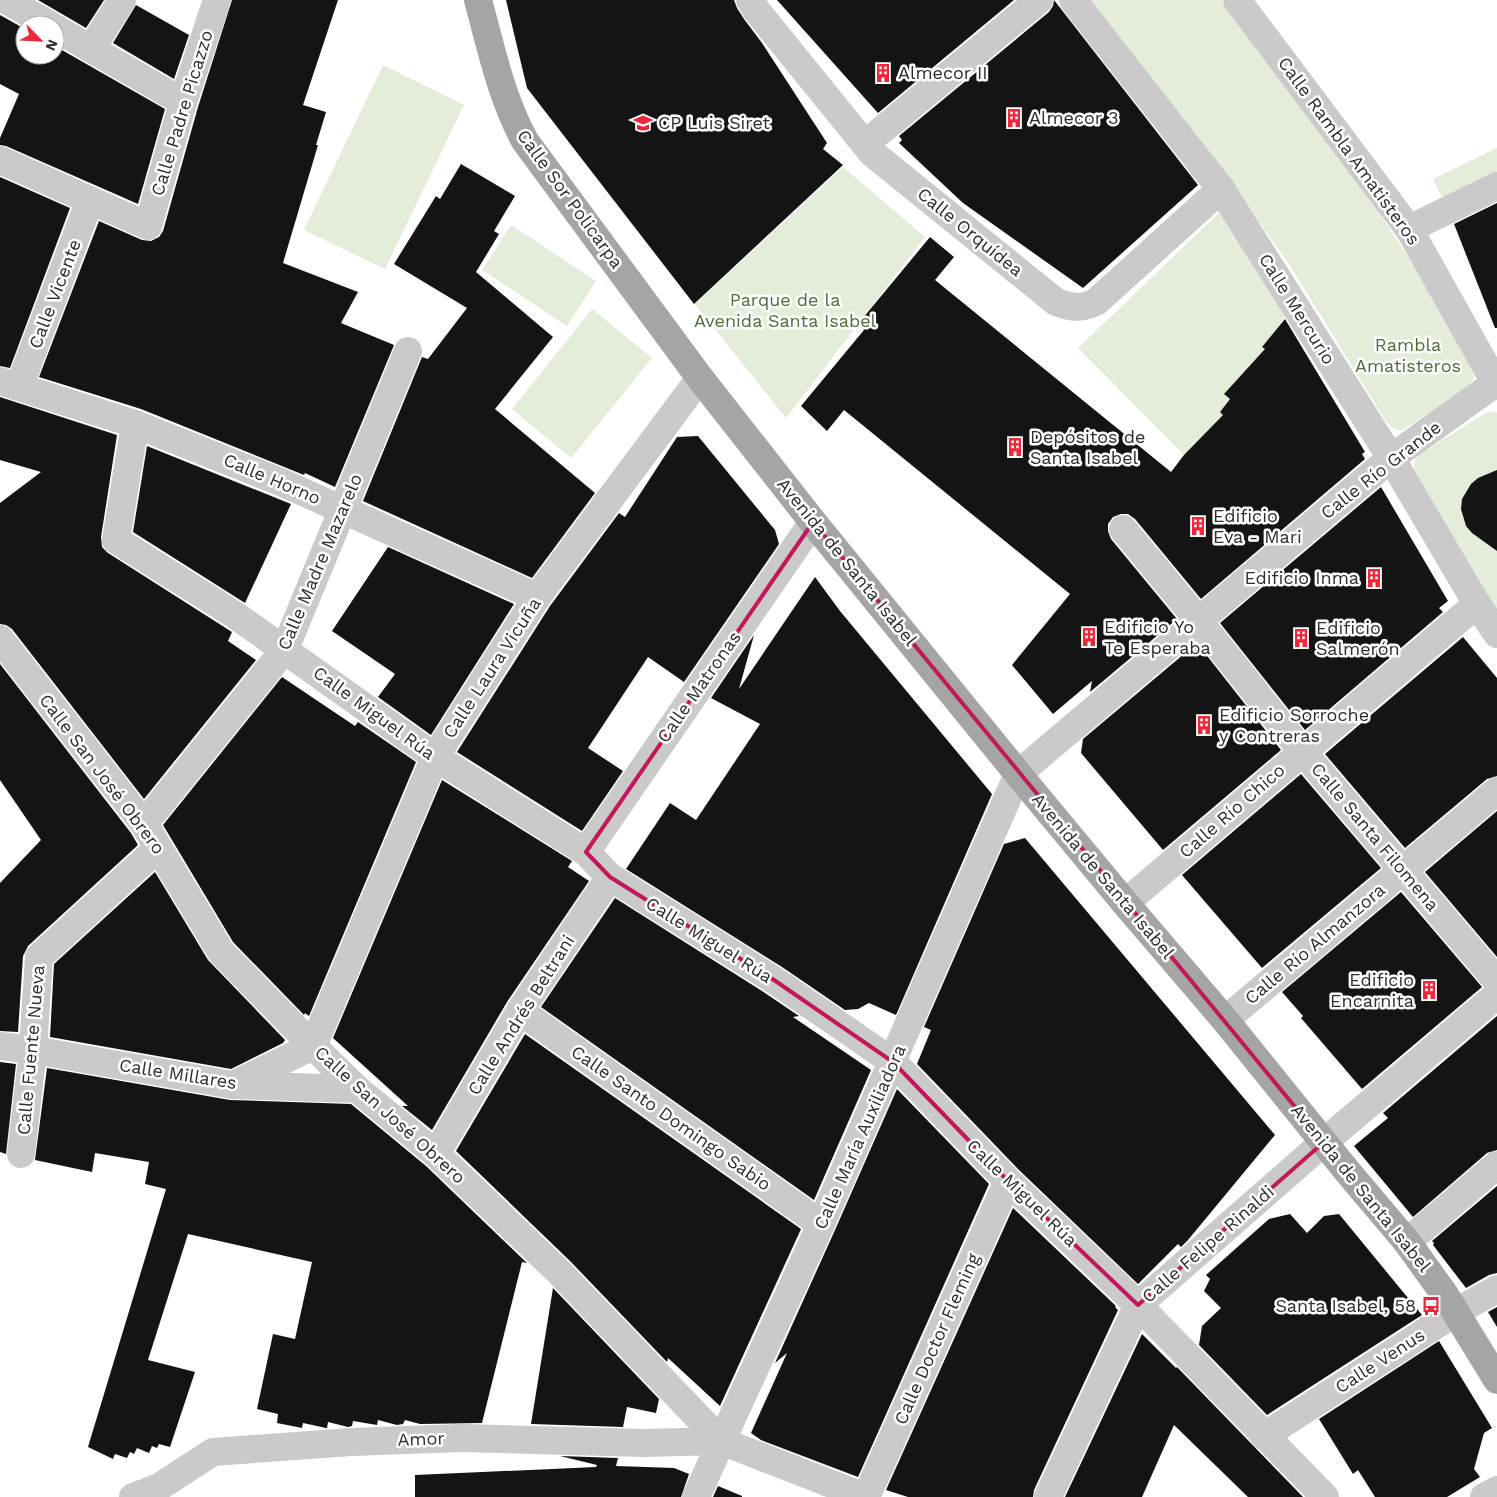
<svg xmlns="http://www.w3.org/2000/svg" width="1497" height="1497" viewBox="0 0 1497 1497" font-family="'Work Sans',sans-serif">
<rect width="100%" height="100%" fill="#fff"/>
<g fill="#e4ecda">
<polygon points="1089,0 1222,0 1270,58 1376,208 1474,357 1474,377 1470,387 1401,431 1391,427 1385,420 1289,264 1200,139"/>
<polygon points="383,65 464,105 385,269 304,230"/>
<polygon points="1497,148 1497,188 1448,210 1433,179"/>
<polygon points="843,167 925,237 786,418 695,304"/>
<polygon points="1223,209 1292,304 1280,324 1263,347 1267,352 1244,372 1224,394 1230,399 1220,412 1223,415 1184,455 1078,348"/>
<polygon points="511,225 596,281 567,326 482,270"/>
<polygon points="592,309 652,358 571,458 512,409"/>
<polygon points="1495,411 1497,413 1497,610 1415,471 1414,464 1416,457 1485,413"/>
</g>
<g fill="#141414">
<polygon points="38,0 104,0 86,28"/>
<polygon points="232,0 338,0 303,105 326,112 316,145 318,145 283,263 358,292 341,323 394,345 335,487 305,473 304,475 141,409 39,377 99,221 142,240 151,241 159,237 163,231 198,107"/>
<polygon points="506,0 734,0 737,8 744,19 762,43 827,143 823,149 843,165 694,304 527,88"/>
<polygon points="777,0 1014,0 878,113"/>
<polygon points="1054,0 1198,185 1083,288 963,203 899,143 902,140 899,136 1049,12 1053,6"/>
<polygon points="136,5 189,35 174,79 113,43"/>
<polygon points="0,15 25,29 25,55 55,55 55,46 165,109 138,204 6,146 0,145 0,138 19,94 0,84"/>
<polygon points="461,164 515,196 494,231 499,234 476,272 553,337 495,409 595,493 532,578 363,501 422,357 428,359 467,308 394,264 436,196 440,199"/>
<polygon points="0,177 70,208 10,368 0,366"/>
<polygon points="1497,203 1497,328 1495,328 1454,224"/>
<polygon points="930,237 954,257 935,280 1171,472 1184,455 1223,415 1220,412 1230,399 1224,394 1265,349 1262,347 1285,319 1365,452 1362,454 1365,459 1201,599 1135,519 1128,514 1121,514 1113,517 1108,524 1108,531 1111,539 1177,619 1090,692 1092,681 1053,714 1012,665 1070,594 844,410 827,431 801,406 864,330 858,324"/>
<polygon points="0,397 117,435 101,537 102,547 108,553 232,632 228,641 256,660 144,799 12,629 6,625 0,624 0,503 41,472 0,460"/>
<polygon points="698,436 775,530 779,544 684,682 648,657 588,748 623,771 582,831 457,752 550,606 619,513 625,517 677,437"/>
<polygon points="147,446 291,504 245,603 133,532"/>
<polygon points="1497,470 1497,551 1472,533 1466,526 1461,509 1462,499 1471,484 1478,478"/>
<polygon points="1381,487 1448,601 1439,608 1443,612 1305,730 1220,623"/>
<polygon points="388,547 514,604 431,735 378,697 395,674 332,631"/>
<polygon points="815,577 840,611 992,794 896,1015 869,1003 858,1009 845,1010 782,967 626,869 670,803 696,820 760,724 711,698 754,635 739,689"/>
<polygon points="1463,637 1497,678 1497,776 1487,779 1405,848 1325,754"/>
<polygon points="1197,643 1281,750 1163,850 1081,753 1083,739"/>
<polygon points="0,664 131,833 138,845 28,946 23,956 18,1032 0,1031 0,883 41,840 0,780"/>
<polygon points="282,677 355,726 358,722 416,762 309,1016 305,1013 304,1015 233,942 163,825"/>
<polygon points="1301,774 1381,868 1262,968 1182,875"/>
<polygon points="442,780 572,861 568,867 589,881 507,1002 432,1130 402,1106 408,1106 333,1038"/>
<polygon points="1497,811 1497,957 1425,872"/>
<polygon points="1025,838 1275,1135 1188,1240 1181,1247 1178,1244 1138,1284 1019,1170 917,1064 931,1030 924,1027 1004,844"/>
<polygon points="155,872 208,960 285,1040 283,1043 231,1069 50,1037 54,964"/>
<polygon points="1401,892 1482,987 1362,1089 1301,1018 1303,1016 1282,992"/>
<polygon points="615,898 765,993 799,1016 793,1017 871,1070 814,1200 541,1007"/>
<polygon points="1497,1016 1497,1150 1487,1153 1413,1217 1354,1146 1388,1118 1383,1113"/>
<polygon points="525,1034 801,1229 720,1406 668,1358 667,1362 570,1261 456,1151"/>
<polygon points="0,1062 16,1064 6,1154 0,1152"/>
<polygon points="47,1068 230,1100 351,1104 426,1166 527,1263 522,1262 482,1423 420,1424 405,1420 403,1424 397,1425 378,1420 377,1425 353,1421 352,1426 348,1427 328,1422 327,1428 326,1428 303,1423 302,1428 277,1423 278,1414 257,1409 273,1334 295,1339 312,1262 188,1234 148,1360 195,1372 170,1447 159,1444 157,1448 152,1446 149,1453 137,1448 134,1454 130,1452 127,1458 115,1454 113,1459 88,1447 166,1189 145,1184 149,1162 95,1153 92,1172 35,1160"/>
<polygon points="897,1089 989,1184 858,1477 761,1440 751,1433 787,1353 775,1363 835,1230"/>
<polygon points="1497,1186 1497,1273 1489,1275 1466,1288 1433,1245 1434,1243 1432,1241"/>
<polygon points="1013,1208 1116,1306 1115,1307 1118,1310 1034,1490 1033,1497 908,1497 886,1490"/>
<polygon points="1290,1214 1307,1233 1324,1216 1339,1214 1422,1315 1267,1415 1199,1345 1202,1326 1221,1308 1204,1291 1210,1279 1206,1275 1269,1219"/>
<polygon points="553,1288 659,1399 656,1413 627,1407 623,1427 531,1424"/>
<polygon points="1497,1307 1497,1327 1488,1312"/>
<polygon points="1142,1334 1176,1368 1177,1367 1303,1497 1248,1497 1174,1425 1142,1497 1065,1497"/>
<polygon points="1439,1341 1492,1428 1484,1433 1474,1469 1480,1477 1447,1497 1375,1497 1358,1470 1353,1474 1319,1419"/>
<polygon points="560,1456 618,1458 616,1466 674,1468 689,1474 681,1497 415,1497 415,1475 596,1467 597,1465"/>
<polygon points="718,1486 742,1496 742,1497 713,1497"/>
</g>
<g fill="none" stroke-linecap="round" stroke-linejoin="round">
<g stroke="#cacaca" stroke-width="28">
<polyline points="6,0 50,25"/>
<path d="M750 0 757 11 872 153 1056 302C1073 308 1080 309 1096 302L1221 189"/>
<polyline points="1073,0 1221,189 1391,458 1477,604 1497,634"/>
<polyline points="1237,0 1409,229 1497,386"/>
<polyline points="55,28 183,102"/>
<polyline points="91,49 122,0"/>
<polyline points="865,144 1039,0"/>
<polyline points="0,160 148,226 183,102 217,0"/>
<polyline points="1409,229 1497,186"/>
<polyline points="0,381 135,424 283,483 537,597"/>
<polyline points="19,387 90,200"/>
<polyline points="135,424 116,540 235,615 435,757 586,852 610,877 774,980 893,1062 1008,1181 1138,1305 1325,1497"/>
<polyline points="1123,529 1198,620 1302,751 1497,981"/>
<polyline points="0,639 144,824 221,952 313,1046 357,1089 436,1154 559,1272 721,1441 865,1497"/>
<polyline points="144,824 285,649 408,351"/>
<polyline points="586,852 813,522"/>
<polyline points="1125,903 1477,604"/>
<polyline points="520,1011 821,1224"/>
<polyline points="1225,1020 1497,791"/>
<polyline points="0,1046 33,1050 233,1085 357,1089"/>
<polyline points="233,1085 313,1046 435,757 537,597 700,378"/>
<polyline points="21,1154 33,1050 39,957 158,848"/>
<polyline points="436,1154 520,1011 610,877"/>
<polyline points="1407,1242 1497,1165"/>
<polyline points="1264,1436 1456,1312 1497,1289"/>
<polyline points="133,1497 159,1487 213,1452 351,1442 461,1438 644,1443 721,1441"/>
<polyline points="696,1497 821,1224 1018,774 1391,458 1497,382"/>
<polyline points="866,1497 1008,1181"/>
<polyline points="1048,1497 1138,1305 1324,1142 1497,995"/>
<polyline points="1484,1497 1497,1490"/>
</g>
<path stroke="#a5a5a5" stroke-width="28" d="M478 0C491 48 501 97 525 141L700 378 813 522 1018 774 1125 903 1225 1020 1347 1171 1407 1242 1445 1295 1497 1380"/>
</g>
<path fill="none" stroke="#c2185b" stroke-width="4" stroke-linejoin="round" d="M813 522 1324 1142 1138 1305 1008 1181 893 1062 774 980 610 877 586 852Z"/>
<defs>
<g id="building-bare" transform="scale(1.5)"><path d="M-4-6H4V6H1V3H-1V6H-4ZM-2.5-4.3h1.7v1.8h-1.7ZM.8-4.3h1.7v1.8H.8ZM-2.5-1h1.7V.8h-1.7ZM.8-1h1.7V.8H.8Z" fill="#ee2639" stroke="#fff" stroke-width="2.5" paint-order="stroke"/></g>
<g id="school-bare" transform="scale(1.5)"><path d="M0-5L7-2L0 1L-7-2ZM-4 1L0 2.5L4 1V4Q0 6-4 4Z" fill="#ee2639" stroke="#fff" stroke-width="2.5" paint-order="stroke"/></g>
<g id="bus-bare" transform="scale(1.5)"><path d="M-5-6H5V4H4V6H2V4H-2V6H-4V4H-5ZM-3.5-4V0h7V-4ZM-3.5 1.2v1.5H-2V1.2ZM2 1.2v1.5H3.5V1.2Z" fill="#ee2639" stroke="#fff" stroke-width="2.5" paint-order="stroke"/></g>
</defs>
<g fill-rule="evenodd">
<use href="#building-bare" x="883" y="73"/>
<use href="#building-bare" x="1014" y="118"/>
<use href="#school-bare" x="643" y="123"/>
<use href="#building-bare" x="1015" y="447"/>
<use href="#building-bare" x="1198" y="526"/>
<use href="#building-bare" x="1374" y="578"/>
<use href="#building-bare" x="1089" y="637"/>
<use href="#building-bare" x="1301" y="638"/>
<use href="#building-bare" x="1204" y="725"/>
<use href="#building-bare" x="1429" y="990"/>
<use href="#bus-bare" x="1431" y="1306"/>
</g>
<g text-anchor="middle" stroke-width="5" stroke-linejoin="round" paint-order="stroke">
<g font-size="18" fill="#2d2d2d" stroke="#fff" text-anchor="start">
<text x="898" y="79">Almecor II</text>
<text x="1029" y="124">Almecor 3</text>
<text x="658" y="129">CP Luis Siret</text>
<text x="1030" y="443">Depósitos de<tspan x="1030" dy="21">Santa Isabel</tspan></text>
<text x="1213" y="522">Edificio<tspan x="1213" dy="21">Eva - Mari</tspan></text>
<text x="1359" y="584" text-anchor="end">Edificio Inma</text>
<text x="1104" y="633">Edificio Yo<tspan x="1104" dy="21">Te Esperaba</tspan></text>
<text x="1316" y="634">Edificio<tspan x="1316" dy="21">Salmerón</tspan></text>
<text x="1219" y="721">Edificio Sorroche<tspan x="1219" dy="21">y Contreras</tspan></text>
<text x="1414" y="986" text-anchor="end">Edificio<tspan x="1414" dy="21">Encarnita</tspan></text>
<text x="1416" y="1312" text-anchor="end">Santa Isabel, 58</text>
</g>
<g font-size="18" fill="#2d2d2d" stroke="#fff">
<text transform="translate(182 113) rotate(-73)" y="6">Calle Padre Picazzo</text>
<text transform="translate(1349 151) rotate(54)" y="6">Calle Rambla Amatisteros</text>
<text transform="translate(570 199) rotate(54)" y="6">Calle Sor Policarpa</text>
<text transform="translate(970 232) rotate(39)" y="6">Calle Orquídea</text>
<text transform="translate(55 294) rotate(-69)" y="6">Calle Vicente</text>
<text transform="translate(1297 309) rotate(58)" y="6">Calle Mercurio</text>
<text transform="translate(1381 470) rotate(-38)" y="6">Calle Río Grande</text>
<text transform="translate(272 479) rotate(23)" y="6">Calle Horno</text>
<text transform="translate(320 562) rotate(-67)" y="6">Calle Madre Mazarelo</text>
<text transform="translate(847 562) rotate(51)" y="6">Avenida de Santa Isabel</text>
<text transform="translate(492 668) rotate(-57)" y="6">Calle Laura Vicuña</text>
<text transform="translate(699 687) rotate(-55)" y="6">Calle Matronas</text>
<text transform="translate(374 713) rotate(36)" y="6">Calle Miguel Rúa</text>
<text transform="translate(102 774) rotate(53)" y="6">Calle San José Obrero</text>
<text transform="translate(1232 811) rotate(-41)" y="6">Calle Río Chico</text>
<text transform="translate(1375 837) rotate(50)" y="6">Calle Santa Filomena</text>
<text transform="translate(1103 876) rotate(50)" y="6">Avenida de Santa Isabel</text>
<text transform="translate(709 940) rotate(32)" y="6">Calle Miguel Rúa</text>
<text transform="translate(1315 944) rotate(-40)" y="6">Calle Río Almanzora</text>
<text transform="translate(521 1015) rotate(-58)" y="6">Calle Andrés Beltrani</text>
<text transform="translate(31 1050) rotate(-85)" y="6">Calle Fuente Nueva</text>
<text transform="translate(178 1074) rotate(9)" y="6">Calle Millares</text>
<text transform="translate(390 1115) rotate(42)" y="6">Calle San José Obrero</text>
<text transform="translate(671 1118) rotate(35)" y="6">Calle Santo Domingo Sabio</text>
<text transform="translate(860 1137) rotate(-66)" y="6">Calle María Auxiliadora</text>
<text transform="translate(1361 1188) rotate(51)" y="6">Avenida de Santa Isabel</text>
<text transform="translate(1022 1193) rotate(44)" y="6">Calle Miguel Rúa</text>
<text transform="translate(1208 1244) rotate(-41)" y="6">Calle Felipe Rinaldi</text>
<text transform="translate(937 1339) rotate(-66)" y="6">Calle Doctor Fleming</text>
<text transform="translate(1380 1361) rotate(-33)" y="6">Calle Venus</text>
<text transform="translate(421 1439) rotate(-2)" y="6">Amor</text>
</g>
<g font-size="18" fill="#516b39" stroke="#fff">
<text x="785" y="306">Parque de la<tspan x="785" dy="21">Avenida Santa Isabel</tspan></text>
<text x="1408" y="351">Rambla<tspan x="1408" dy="21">Amatisteros</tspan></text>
</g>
</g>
<g transform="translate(40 40) rotate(114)"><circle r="24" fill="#ffffff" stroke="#ababab"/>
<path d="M0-4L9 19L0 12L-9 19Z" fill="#ee2639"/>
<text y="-8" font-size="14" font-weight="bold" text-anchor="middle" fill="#2d2d2d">N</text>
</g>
</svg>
